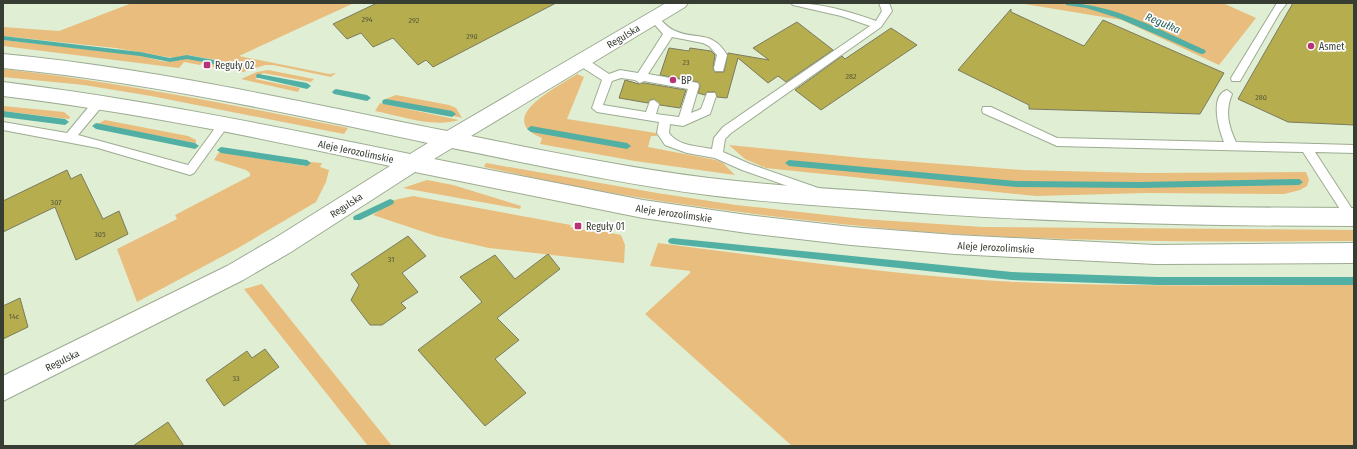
<svg xmlns="http://www.w3.org/2000/svg" width="1357" height="449" viewBox="0 0 1357 449" font-family="'Fira Sans Condensed',sans-serif">
<rect width="100%" height="100%" fill="#e0efd4"/>
<g fill="#e8bd7d">
<polygon points="132,3 354,3 239,56 329,74 336,73 331,77 273,65 265,65 243,72 212,67 213,65 202,63 200,65 184,62 179,68 3,46 3,40 138,55 161,61 170,62 186,58 239,69 243,65 188,55 173,58 115,48 3,36 3,27 59,31"/>
<polygon points="1018,3 1223,3 1256,18 1219,65 1122,20"/>
<path d="M3 69C119 82 233 105 348 128L344 134 151 96 84 85 3 77Z"/>
<polygon points="268,70 314,79 311,82 263,73 255,79 300,88 298,92 241,79 257,72"/>
<path d="M577 74 584 77 567 119 656 133 657 136H651L648 147 716 160 723 163 735 175 635 161 540 144 542 138C493 118 558 87 577 74Z"/>
<polygon points="396,95 449,105 456,108 462,118 383,100"/>
<path d="M380 103 459 120C433 128 401 116 375 111Z"/>
<polygon points="3,106 64,112 70,117 69,119 3,111"/>
<polygon points="105,120 188,136 196,140 196,143 98,124"/>
<polygon points="729,145 863,158 1022,170 1143,173 1306,172 1309,180 1307,186 1300,190 1284,194 1147,193 1036,196 766,168 745,159"/>
<polygon points="219,152 306,166 311,162 322,163 320,167 329,170 326,182 316,202 238,248 137,302 117,249 177,219 175,215 250,176 250,173 246,170 214,160"/>
<path d="M486 163 657 193 736 205 863 219 983 227 1354 230V241C1193 242 1031 243 870 227 767 217 663 203 561 184 535 179 510 172 484 167Z"/>
<polygon points="427,180 453,185 521,206 520,209 403,188"/>
<polygon points="413,196 571,225 570,227 585,230 586,228 621,235 625,245 624,263 489,248 436,236 373,215 394,200"/>
<path d="M658 243C776 258 894 275 1014 282 1127 287 1241 285 1354 285V446H792L645 314 690 273V271L650 266Z"/>
<polygon points="262,284 388,441 392,446 368,446 244,289"/>
</g>
<g fill="none" stroke-linecap="round" stroke-linejoin="round">
<g fill="#51b0a3" fill-rule="evenodd">
<path d="M1065 3C1112 3 1162 31 1205 50L1206 52 1203 54H1201L1118 18 1086 8 1066 5Z"/>
<polygon points="3,36 140,52 170,58 187,55 241,65 244,67 241,69 187,59 170,62 140,56 3,40"/>
<polygon points="257,74 259,74 307,83 311,86 307,89 259,78 257,78 256,76"/>
<polygon points="336,89 367,95 371,98 367,101 334,94 332,92 334,90"/>
<polygon points="386,99 452,111 456,114 452,117 383,104 382,102 383,100"/>
<polygon points="3,111 65,119 69,122 65,125 3,117"/>
<polygon points="96,123 195,143 199,146 195,149 96,129 92,126"/>
<polygon points="531,126 627,143 631,146 627,149 531,132 527,129"/>
<polygon points="221,147 307,160 311,163 307,166 221,153 217,150"/>
<polygon points="789,160 1016,181 1140,182 1299,179 1303,182 1299,185 1140,188 1016,187 789,166 785,163"/>
<polygon points="390,199 393,200 394,202 393,204 360,220 354,220 353,218 354,216"/>
<polygon points="672,238 1012,272 1158,277 1354,277 1354,285 1158,285 1012,280 672,244 669,243 668,241 669,239"/>
</g>
</g>
<g fill="#b6ad4e" stroke="#7b7a5f">
<polygon points="377,3 556,3 433,67 426,60 418,65 393,38 373,47 361,33 347,39 333,24"/>
<polygon points="1293,3 1354,3 1354,125 1288,122 1238,99"/>
<polygon points="1011,9 1011,12 1084,46 1103,20 1224,73 1200,114 1029,109 1029,105 958,70"/>
<polygon points="797,22 833,50 786,82 778,76 768,83 738,58 727,98 717,97 715,92 707,92 705,95 698,93 700,86 698,82 660,75 669,48 689,51 690,48 711,51 715,55 713,68 715,72 724,72 728,53 769,60 753,48"/>
<polygon points="891,28 917,45 821,110 795,90 842,56 845,59"/>
<polygon points="625,80 639,84 644,83 686,90 680,108 660,105 654,99 650,100 648,103 619,98"/>
<polygon points="67,170 71,179 81,174 103,219 119,211 128,234 76,260 55,207 3,232 3,201"/>
<polygon points="408,236 426,256 402,273 418,292 401,303 406,308 382,325 370,325 351,300 359,285 351,274"/>
<polygon points="548,254 560,269 497,318 519,340 495,359 526,393 485,426 418,350 482,302 460,277 495,255 515,279"/>
<polygon points="20,298 28,327 3,339 3,306"/>
<polygon points="265,349 279,367 224,406 206,380 247,351 252,358"/>
<polygon points="168,422 184,446 133,446"/>
</g>
<g fill="none" stroke-linecap="round" stroke-linejoin="round">
<g stroke="#9dab92" stroke-width="2">
<g id="lane">
<path d="M791 3C821 3 848 11 876 21L882 11 879 3H889L892 11 881 27 731 133 725 139 723 152 750 164 821 189 823 192 821 195H813L742 170 715 158 687 153 665 145 657 133 659 122 597 112 592 108 602 80 577 64 576 61 577 58H585L609 74 620 70 638 73 663 34 649 18 651 16H657C662 21 667 27 673 30 695 41 712 29 727 55L723 71H715L714 68 717 55 709 46 703 43 672 37 648 74 698 83 699 86 691 113 701 109 707 93H715L716 96 710 114 683 126 670 124 669 133C678 146 697 146 712 149L714 138 723 127 870 26 841 16 793 5ZM621 78 635 80 640 83 644 81 688 89 679 117 656 114 659 104 654 100 650 101 646 112 603 105 612 81Z"/>
<polygon points="1277,3 1287,3 1280,12 1240,81 1232,81 1231,78"/>
<path d="M1227 90 1232 94C1225 111 1228 125 1236 142L1354 145V153L1315 152 1354 212V221L1347 220 1303 152 1057 146 983 113 982 110 983 107H991L1057 138 1224 142C1219 130 1209 96 1227 90Z"/>
<polygon points="100,97 104,98 105,101 104,104 78,135 188,165 221,120 229,120 230,123 194,173 190,175 98,148 3,130 3,122 67,133 96,98"/>
</g>
</g>
<g stroke="#9dab92" stroke-width="2">
<path id="secondary" d="M666 3H688L685 7 471 136C550 152 629 168 709 178 760 184 812 188 864 191 1027 204 1190 208 1354 208V226C1191 226 1029 222 867 209 814 205 761 202 708 195 622 184 537 165 452 148L434 159 643 200 747 215 851 227 955 235 1155 245 1354 243V263L1155 264 955 254 851 245 747 233 643 218 415 172 291 252 243 280 3 401V376L227 266 275 238 390 166C262 138 134 112 3 96V82C140 99 275 126 410 154L428 143C287 113 147 82 3 68V54C153 68 300 102 447 131Z"/>
</g>
<use href="#lane" fill="#fff" fill-rule="evenodd"/>
<use href="#secondary" fill="#fff" fill-rule="evenodd"/>
</g>
<g fill="#b83376" stroke="#fff" stroke-width="1.5">
<circle cx="1311" cy="46" r="4"/>
<rect x="203" y="61" width="8" height="8" rx="2"/>
<circle cx="673" cy="80" r="4"/>
<rect x="574" y="222" width="8" height="8" rx="2"/>
</g>
<g text-anchor="middle" stroke-width="3.5" stroke-linejoin="round" paint-order="stroke">
<g font-size="8" fill="#575939">
<text x="367" y="22">294</text>
<text x="414" y="23">292</text>
<text x="472" y="39">290</text>
<text x="686" y="65">23</text>
<text x="851" y="79">282</text>
<text x="1261" y="100">280</text>
<text x="56" y="205">307</text>
<text x="100" y="237">305</text>
<text x="391" y="262">31</text>
<text x="14" y="319">14c</text>
<text x="236" y="381">33</text>
</g>
<g font-size="10" fill="#373d32" stroke="#fff">
<text transform="translate(623 36) rotate(-31)" y="4">Regulska</text>
<text transform="translate(356 151) rotate(12)" y="4">Aleje Jerozolimskie</text>
<text transform="translate(346 205) rotate(-33)" y="4">Regulska</text>
<text transform="translate(674 213) rotate(8)" y="4">Aleje Jerozolimskie</text>
<text transform="translate(996 247) rotate(3)" y="4">Aleje Jerozolimskie</text>
<text transform="translate(62 360) rotate(-26)" y="4">Regulska</text>
</g>
<g font-size="10" fill="#373d32" stroke="#fff" text-anchor="start">
<text x="1319" y="50">Asmet</text>
<text x="215" y="69">Reguły 02</text>
<text x="681" y="84">BP</text>
<text x="586" y="230">Reguły 01</text>
</g>
<g font-size="11" font-style="italic" fill="#285f5a" stroke="#fff">
<text transform="translate(1163 23) rotate(23)" y="4">Regułka</text>
</g>
</g>
<rect width="1357" height="449" fill="none" stroke="#373d32" stroke-width="8"/>
</svg>
